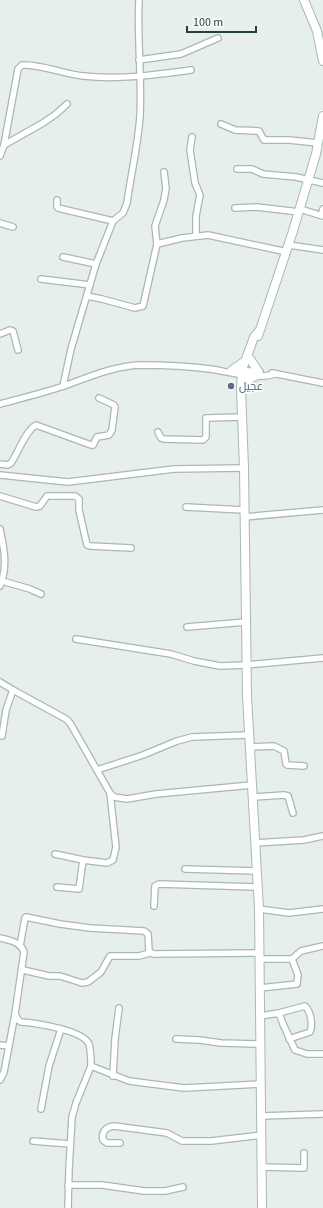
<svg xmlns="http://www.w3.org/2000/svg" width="323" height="1208" viewBox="0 0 323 1208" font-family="'Source Sans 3',Cairo,sans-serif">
<rect width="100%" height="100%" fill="#e6efeb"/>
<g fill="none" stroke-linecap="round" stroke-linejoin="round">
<g stroke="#a8b8b2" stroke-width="8">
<g id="street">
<polyline points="139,60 181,54 218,38"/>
<polyline points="221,124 235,130 259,131 264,140 289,140 318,143"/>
<polyline points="192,137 190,150 195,183 200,195 196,216 196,236"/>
<path d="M4 145 18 69 22 65C39 64 65 74 83 76 119 80 155 75 191 70"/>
<polyline points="0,156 4,145 43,123 56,114 67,104"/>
<polyline points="237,169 252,169 263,174 296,177 323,183"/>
<polyline points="57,200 57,206 58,208 113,221"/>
<polyline points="235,208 257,207 299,212"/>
<polyline points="300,209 323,216"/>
<polyline points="321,215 323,209"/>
<polyline points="0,223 13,227"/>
<polyline points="157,244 155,226 164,200 166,188 164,172"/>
<polyline points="289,245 323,250"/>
<polyline points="63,257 96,264"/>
<polyline points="41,279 90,285"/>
<polyline points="87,296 102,299 135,308 143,306 157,244 182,238 208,235 287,252"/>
<polyline points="0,334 10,330 13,331 18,350"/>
<polyline points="239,370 260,372"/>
<polyline points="272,373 323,383"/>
<path d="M63 386 71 349 96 264 113 221 123 213 127 203C131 174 138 145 140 116 142 77 137 39 139 0"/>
<path d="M0 404C22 398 43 393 64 386 89 377 114 366 140 365 163 365 187 366 210 369 231 372 254 380 276 374"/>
<polyline points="158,432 161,438 164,439 203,440 206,437 206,418 242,417"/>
<path d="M0 464 8 465 11 463C18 453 26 430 36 425L91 445H93L97 437 109 435 112 430 115 407 114 405 99 398"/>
<polyline points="0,475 68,482 174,469 244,468"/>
<polyline points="0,496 36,507 40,506 47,496 75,496 79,499 79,510 87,545 90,546 131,548"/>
<polyline points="186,507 244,510"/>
<polyline points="244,517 323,510"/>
<path d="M0 529C4 548 8 567 0 586"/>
<polyline points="2,581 30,589 41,594"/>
<polyline points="187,627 246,622"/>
<polyline points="76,639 171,654 194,661 220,666 246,665 323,658"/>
<polyline points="0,682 13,690 66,719 70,723 110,793 114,797 127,799 156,794 252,785"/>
<polyline points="2,736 6,710 13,690"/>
<polyline points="250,747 274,746 284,751 286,764 287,765 304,766"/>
<polyline points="97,770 143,755 177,741 192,737 249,735"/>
<polyline points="253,797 284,795 288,796 293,813"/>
<polyline points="255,843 304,840 323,836"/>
<polyline points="55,854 83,860"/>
<polyline points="185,869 257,871"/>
<polyline points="57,887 79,889 83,860 107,863 113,860 116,847 110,793"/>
<polyline points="154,906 155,886 159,884 258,887"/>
<polyline points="259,909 289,913 323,909"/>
<path d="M0 938C9 940 21 942 24 952L15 1014 18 1020 21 1022C35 1023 83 1030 89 1044 91 1051 91 1060 91 1066L129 1081 184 1088 261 1084"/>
<polyline points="20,946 25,918 26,917 60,924 90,928 144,931 148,934 149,951 153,954 260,953"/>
<polyline points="260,959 292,959 301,951 323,946"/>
<polyline points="23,970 49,976 60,976 82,983 88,982 101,972 110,956 139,956 150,953"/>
<polyline points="260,988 297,984 298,975 292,959"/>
<path d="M279 1013 305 1006C311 1012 313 1025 310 1032L289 1039"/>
<polyline points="260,1016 279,1013 283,1024 295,1050 307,1054 323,1054"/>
<polyline points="176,1039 200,1040 221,1043 260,1044"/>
<polyline points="0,1045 9,1046"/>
<polyline points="113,1076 115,1039 119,1008"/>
<polyline points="0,1080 4,1072 15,1014"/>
<polyline points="41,1109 49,1066 61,1029"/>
<polyline points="261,1116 323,1114"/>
<polyline points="33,1141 70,1144"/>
<path d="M120 1143H107L103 1140C101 1132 106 1127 114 1126L167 1133 182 1141H211L262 1135"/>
<polyline points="262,1167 304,1168 304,1153"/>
<polyline points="68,1185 102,1185 144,1191 165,1191 183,1187"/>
<polyline points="68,1208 69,1169 72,1117 76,1103 91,1066"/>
</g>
</g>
<g stroke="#a4bbb3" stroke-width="10">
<g id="secondary">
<polyline points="304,0 317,31 323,61"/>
<polyline points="259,331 254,337 242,370 241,389 244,468 247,696 259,909 262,1208"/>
<polyline points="258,336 293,231 316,154 323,116"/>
<polyline points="250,359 258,371"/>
<polyline points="232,370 245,361"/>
<polyline points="244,384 251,378 258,375"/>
</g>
</g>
<use href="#street" stroke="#fff" stroke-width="5.5"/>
<use href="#secondary" stroke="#fff" stroke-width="8"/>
</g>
<circle fill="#5c6f8a" stroke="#f7fbf9" stroke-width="1.5" cx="231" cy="386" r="4"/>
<g text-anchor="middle" stroke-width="3.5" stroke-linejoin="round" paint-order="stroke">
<g font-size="11" fill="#4e5e75" stroke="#f7fbf9" text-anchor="start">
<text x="239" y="390">عجيل</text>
</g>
</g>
<path d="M187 26v6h69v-6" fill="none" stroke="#24423a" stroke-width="2"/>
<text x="193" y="26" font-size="12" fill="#24423a" stroke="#f7fbf9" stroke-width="3" paint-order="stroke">100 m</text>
</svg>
